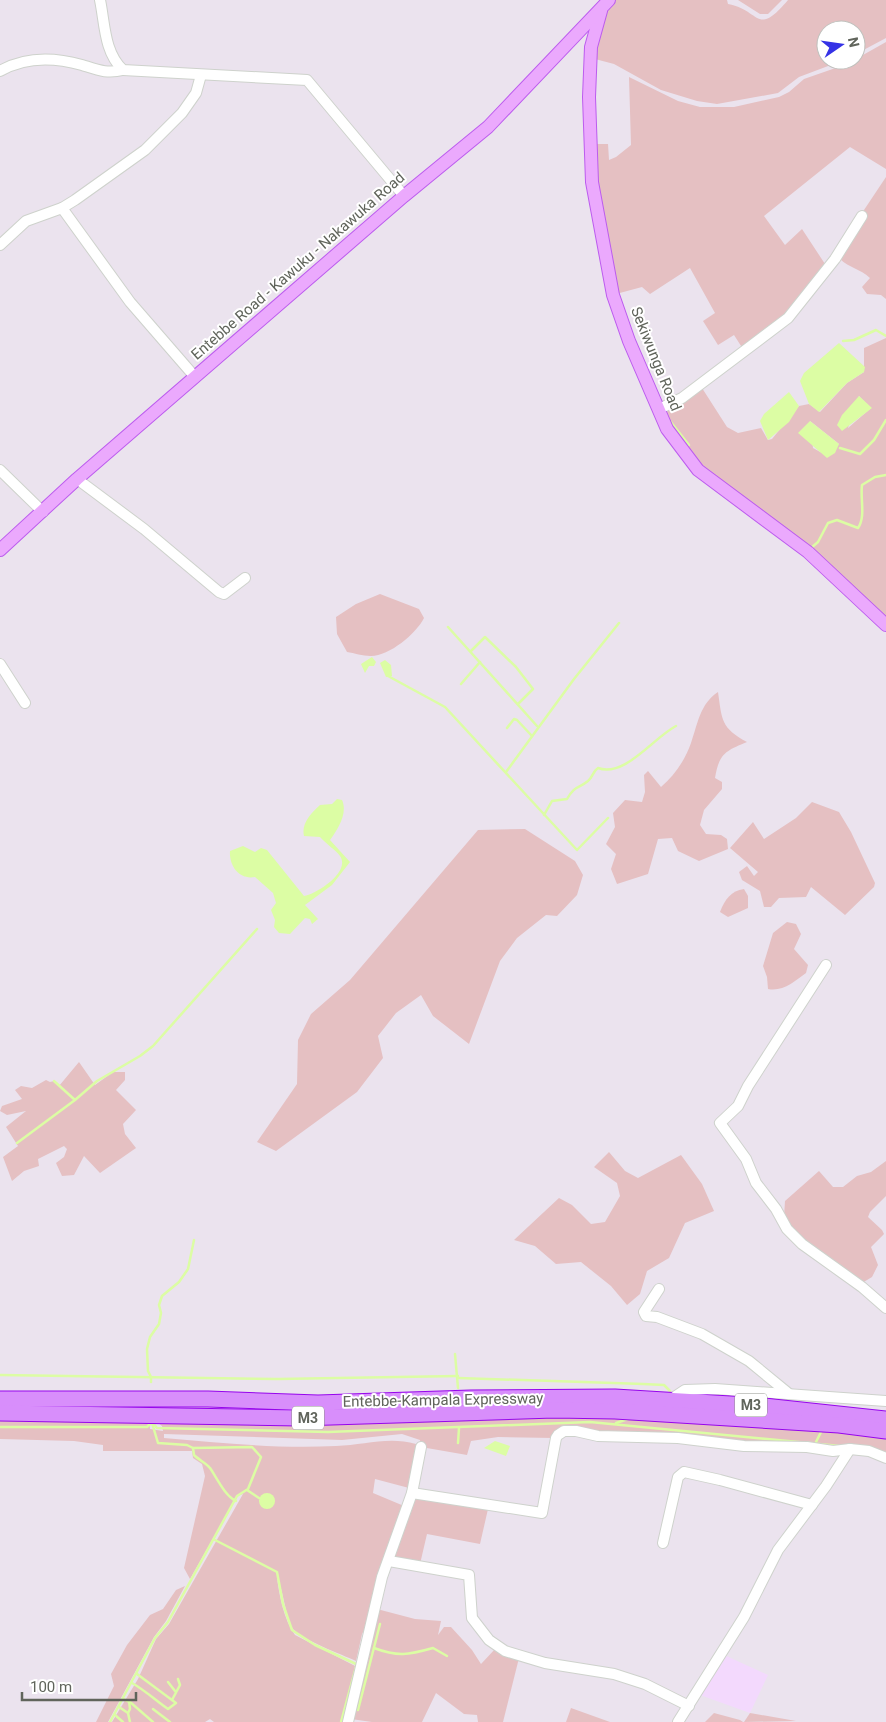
<svg xmlns="http://www.w3.org/2000/svg" width="886" height="1722" viewBox="0 0 886 1722" font-family="Roboto,sans-serif">
<rect width="100%" height="100%" fill="#ebe3ee"/>
<polygon fill="#f3d9fd" points="722,1654 768,1675 750,1713 700,1695"/>
<g fill="#e5c0c2" fill-rule="evenodd">
<path d="M614 0H727L728 4C761 10 756 38 788 0H886V38L856 54V30H826V60H844L799 77 778 93 717 104 697 101 661 90 614 64 595 59 604 13Z"/>
<polygon points="738,0 782,0 768,14 760,14"/>
<polygon points="886,42 886,169 850,147 764,216 785,245 802,229 825,264 790,312 743,349 734,335 718,345 703,321 715,313 690,268 650,294 642,287 616,294 594,180 594,144 608,144 609,160 616,157 631,145 629,77 678,101 700,107 734,107 779,97 789,92 804,79 847,64"/>
<path d="M886 177V299L881 295 867 294 862 287 870 278C861 269 849 268 840 259L862 213Z"/>
<path d="M886 338V620L705 471 662 413 702 388 727 427 738 433 761 428 768 440 772 439 799 406 809 404 820 412 847 383 864 372V348ZM859 396 871 408 848 428ZM810 421 839 444 822 453 813 448Z"/>
<path d="M380 594 419 609 424 618C416 634 388 657 370 656 363 656 354 653 347 652L337 634 336 617 356 604Z"/>
<path d="M718 692C722 720 721 728 747 742 725 751 719 754 715 778L722 782V789L704 810 700 825 706 834 721 835 727 839 728 849 699 861 678 851 672 838 658 839 648 874 617 884 611 869 616 854 606 844 615 827 613 813 625 800 642 802 645 792 644 775 648 771 661 787C675 775 685 760 691 743 698 723 700 704 718 692Z"/>
<polygon points="812,802 839,812 851,832 875,883 874,887 845,915 811,887 806,897 779,898 771,907 764,907 760,891 742,880 739,872 747,866 754,876 758,872 730,848 753,822 764,839 796,818"/>
<polygon points="525,829 575,861 583,875 577,895 557,916 546,915 517,938 500,961 469,1044 433,1016 421,995 396,1013 378,1036 383,1058 357,1092 276,1151 257,1142 297,1084 298,1040 311,1014 350,980 478,830"/>
<path d="M744 889 748 896V908L728 917 720 912C725 899 731 891 744 889Z"/>
<path d="M787 922 796 924 801 934 794 949 808 965 806 973C795 981 783 992 768 989L767 977 763 966 773 933Z"/>
<polygon points="79,1062 95,1085 113,1072 125,1072 125,1080 116,1090 136,1110 123,1124 125,1134 136,1148 100,1173 84,1156 74,1175 62,1176 56,1163 64,1157 67,1149 64,1146 38,1159 39,1166 24,1171 12,1181 3,1157 18,1146 6,1127 26,1111 7,1115 0,1111 2,1106 22,1099 15,1090 21,1086 32,1088 46,1080 50,1082 54,1081 59,1086"/>
<polygon points="609,1152 625,1171 638,1178 681,1155 702,1184 714,1211 685,1223 669,1258 647,1271 640,1294 627,1305 611,1286 581,1262 556,1264 535,1246 514,1240 559,1198 572,1205 591,1224 605,1222 620,1196 617,1183 594,1167"/>
<polygon points="886,1161 886,1196 870,1212 868,1217 882,1230 884,1234 871,1247 878,1265 872,1277 862,1283 794,1232 784,1217 785,1201 819,1171 833,1187 843,1187 857,1176 871,1172"/>
<path d="M586 1416 761 1424 886 1437V1459L858 1453 833 1445 730 1444 610 1434 574 1428 554 1438 498 1437 471 1441 467 1455 421 1447 420 1440 402 1434 342 1440 164 1434V1438C221 1443 278 1449 336 1446 364 1445 389 1436 416 1444L418 1450 409 1488 375 1479 373 1493 404 1506 369 1621 362 1634 356 1661C341 1654 302 1640 293 1629 286 1619 283 1589 277 1577 279 1595 284 1620 295 1635L359 1668 346 1722H214L210 1719 205 1722H112L138 1679 156 1639 169 1624 243 1494 237 1496 190 1579 184 1568 205 1476 202 1464 193 1458 192 1451H103V1445L74 1441 0 1439V1421L149 1420 150 1429 163 1431 162 1426 154 1420Z"/>
<polygon points="413,1496 488,1509 480,1544 427,1534 420,1564 394,1557"/>
<polygon points="185,1586 166,1621 154,1637 108,1722 96,1722 114,1686 111,1674 127,1645 150,1615 163,1609 176,1590"/>
<polygon points="377,1609 415,1619 441,1621 438,1635 444,1627 451,1627 472,1650 481,1664 496,1648 519,1658 503,1722 478,1722 477,1715 464,1714 436,1693 422,1722 372,1722 351,1719"/>
<polygon points="571,1708 610,1722 566,1722"/>
<polygon points="714,1713 740,1720 743,1722 705,1722"/>
<polygon points="750,1713 796,1721 744,1722"/>
</g>
<g fill="#dcfda4">
<polygon points="839,343 865,367 864,372 847,383 819,412 809,404 800,381 804,373"/>
<polygon points="789,392 799,406 789,422 768,440 760,421 764,414"/>
<polygon points="859,396 872,408 842,431 837,425 842,415"/>
<polygon points="810,421 839,444 835,453 827,458 798,433"/>
<polygon points="372,657 376,662 374,666 369,666 365,673 361,664"/>
<polygon points="385,660 391,665 392,676 386,677 380,663"/>
<path d="M337 799 342 800C348 813 338 829 330 840L350 862 332 885 305 905 318 919 312 924 310 919 305 918 290 934 279 933 274 927 275 920 271 910 276 903 273 893 255 877C239 880 229 866 230 851L243 846 255 852 261 848 267 850 304 896C316 894 351 872 340 856 336 850 326 844 320 837L304 836C301 824 311 813 320 805L332 804Z"/>
<polygon points="495,1441 510,1446 506,1456 484,1448"/>
<circle cx="267" cy="1501" r="8"/>
</g>
<g fill="none" stroke-linecap="round" stroke-linejoin="round">
<g stroke="#dcfda4" stroke-width="2.5">
<polyline points="843,341 854,340 876,330 886,336"/>
<polyline points="670,421 689,445"/>
<polyline points="840,448 860,454 874,440 886,420"/>
<path d="M811 548 818 542 828 523 837 520 858 528C866 516 860 499 862 485L875 477 886 475"/>
<polyline points="448,627 537,726"/>
<polyline points="471,651 485,637 516,667 533,689 518,704"/>
<polyline points="388,676 445,707 577,850 608,818"/>
<polyline points="461,684 480,662"/>
<polyline points="507,728 514,719 517,720 532,736"/>
<polyline points="506,772 574,679 619,623"/>
<path d="M544 815 552 801 567 799C575 785 578 789 588 781 593 777 593 771 598 768 625 778 654 737 676 726"/>
<polyline points="54,1081 75,1100"/>
<polyline points="17,1143 75,1100 97,1081 140,1056 153,1046 257,929"/>
<polyline points="455,1354 458,1388"/>
<polyline points="0,1375 278,1379 458,1376"/>
<polyline points="458,1378 643,1384 664,1385 670,1391"/>
<polyline points="151,1382 151,1377 148,1371 147,1349 150,1337 159,1324 161,1313 159,1305 162,1296 179,1282 188,1269 194,1240"/>
<polyline points="152,1422 157,1428 328,1432 590,1422 840,1446"/>
<path d="M152 1423 158 1443 187 1445 193 1448 194 1455C199 1460 206 1463 210 1468 217 1478 225 1496 236 1501"/>
<polyline points="616,1423 628,1419"/>
<polyline points="0,1427 147,1427 152,1422"/>
<polyline points="816,1442 822,1430"/>
<polyline points="458,1443 459,1428"/>
<polyline points="247,1490 259,1498"/>
<polyline points="215,1540 277,1572 283,1604 292,1630 315,1645 356,1664"/>
<path d="M374 1648C398 1657 408 1655 433 1648L447 1656"/>
<polyline points="168,1682 175,1691"/>
<path d="M132 1683C146 1691 155 1700 168 1709L176 1703 137 1674"/>
<polyline points="123,1699 130,1702 153,1722"/>
<polyline points="172,1700 180,1685 178,1679"/>
<polyline points="119,1707 128,1713 130,1722"/>
<polyline points="153,1709 170,1722"/>
<polyline points="358,1710 380,1624"/>
<polyline points="128,1713 130,1709 129,1701"/>
<polyline points="115,1715 123,1722"/>
<polyline points="110,1722 155,1638 168,1622 237,1496 248,1489 261,1457 252,1447 193,1448"/>
<polyline points="341,1722 357,1663"/>
</g>
<g stroke="#ced2cc" stroke-width="12">
<g id="minor">
<path d="M100 0C105 24 104 52 123 70L307 80 404 196"/>
<path d="M0 71C26 56 54 57 82 65 98 70 107 74 123 70"/>
<polyline points="62,208 130,302 195,377"/>
<polyline points="0,245 26,221 62,208 75,200 145,150 182,113 196,93 201,75"/>
<polyline points="659,409 682,398 788,318 835,259 862,216"/>
<polyline points="0,470 43,512"/>
<polyline points="77,479 144,529 219,592 224,594 245,578"/>
<polyline points="0,664 25,703"/>
<polyline points="826,965 748,1086 738,1106 720,1123 746,1159 756,1183 776,1209 787,1229 802,1244 862,1287 886,1308"/>
<polyline points="659,1289 644,1312 646,1316 657,1317 702,1334 749,1361 788,1393"/>
<polyline points="670,1400 685,1390 715,1389 886,1401"/>
<polyline points="412,1493 542,1513 556,1438 558,1435 564,1431 576,1431 598,1436 678,1438 744,1446 807,1447 833,1451 850,1449 869,1451 886,1458"/>
<polyline points="663,1543 678,1477 684,1472 720,1480 812,1505"/>
<polyline points="389,1561 469,1575 472,1618 489,1640 505,1651 545,1663 614,1674 645,1684 689,1706"/>
<polyline points="348,1722 382,1577 412,1493 421,1447"/>
<polyline points="678,1722 744,1617 778,1550 826,1486 850,1449"/>
</g>
</g>
<g stroke="#bc5cee" stroke-width="14">
<g id="major">
<polyline points="601,11 591,47 589,97 592,182 613,295 629,341 667,429 698,470 808,552 886,625"/>
<polyline points="0,550 77,479 404,196 488,127 609,0"/>
</g>
</g>
<g stroke="#9605ec" stroke-width="17">
<g id="highway">
<polyline points="0,1399 208,1399 318,1403 471,1398 615,1397 764,1406 886,1419"/>
<polyline points="0,1413 299,1418 554,1410 615,1411 839,1425 886,1431"/>
</g>
</g>
<use href="#minor" stroke="#fff" stroke-width="10"/>
<use href="#major" stroke="#eba9fd" stroke-width="12"/>
<use href="#highway" stroke="#d88efb" stroke-width="15"/>
</g>
<g text-anchor="middle" stroke-width="4" stroke-linejoin="round" paint-order="stroke">
<g fill="#fff" stroke="#90928c" stroke-width="1">
<rect x="735" y="1393.5" width="32" height="23" rx="4"/>
<rect x="292" y="1406.5" width="32" height="23" rx="4"/>
</g>
<g font-size="14" font-weight="bold" fill="#60645b">
<text x="751" y="1410">M3</text>
<text x="308" y="1423">M3</text>
</g>
<g font-size="15" fill="#60645b" stroke="#fff">
<text transform="translate(298 266) rotate(-41)" y="5">Entebbe Road - Kawuku - Nakawuka Road</text>
<text transform="translate(656 359) rotate(68)" y="5">Sekiwunga Road</text>
<text transform="translate(443 1400) rotate(-1)" y="5">Entebbe-Kampala Expressway</text>
</g>
</g>
<g transform="translate(841 45) rotate(77)"><circle r="24" fill="#ffffff" stroke="#bfc1bd"/>
<path d="M0-4L9 19L0 12L-9 19Z" fill="#3532e6"/>
<text y="-8" font-size="14" font-weight="bold" text-anchor="middle" fill="#60645b">N</text>
</g>
<path d="M22 1692v8h114v-8" fill="none" stroke="#60645b" stroke-width="2.5"/>
<text x="30" y="1692" font-size="15" fill="#60645b" stroke="#ffffff" stroke-width="4" paint-order="stroke">100 m</text>
</svg>
